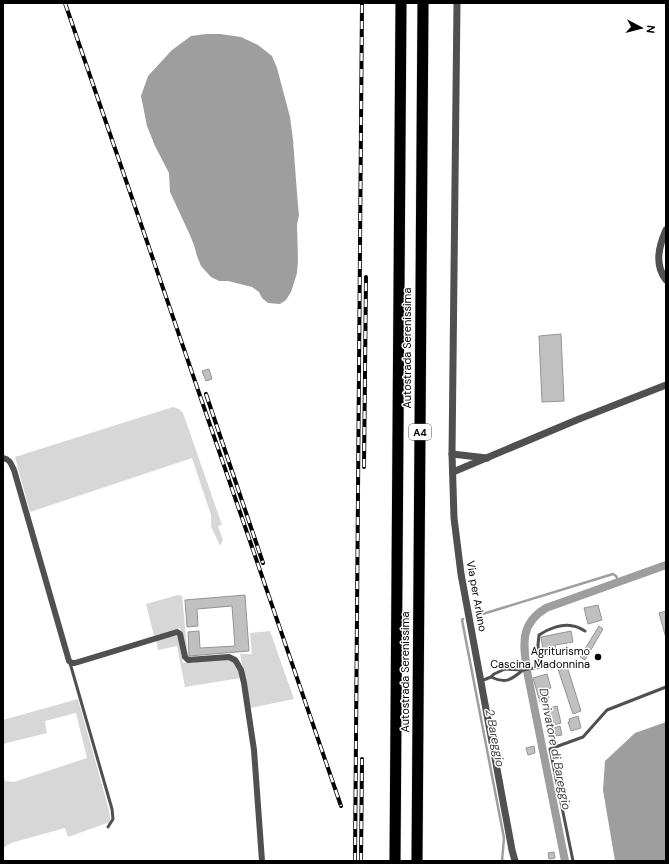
<svg xmlns="http://www.w3.org/2000/svg" width="669" height="864" viewBox="0 0 669 864" font-family="'DM Sans',sans-serif">
<rect width="100%" height="100%" fill="#fff"/>
<g fill="#d7d7d7">
<polygon points="173,407 179,409 183,413 222,525 218,526 223,540 220,546 211,526 211,515 192,458 30,512 15,457"/>
<polygon points="178,595 182,596 188,657 186,656 180,628 154,636 146,604"/>
<polygon points="270,631 294,699 251,708 240,654 252,654 250,633"/>
<polygon points="175,635 178,637 183,663 229,659 235,663 241,678 185,687 177,646 158,650 156,640"/>
<polygon points="78,699 109,810 110,818 110,822 68,837 65,828 11,843 3,848 3,775 5,781 14,782 87,758 76,713 45,721 47,733 3,744 3,720"/>
</g>
<g fill="#9e9e9e">
<polygon points="206,34 220,34 241,37 258,45 272,56 277,68 290,117 293,140 298,206 299,215 297,225 298,260 297,273 291,292 286,300 280,304 268,303 262,298 259,292 252,287 228,281 219,281 211,277 201,266 197,256 194,245 189,233 170,192 169,173 155,146 147,126 141,96 148,76 172,50 191,36"/>
<polygon points="666,722 666,861 615,861 603,790 605,761 635,733"/>
</g>
<g fill="none" stroke-linecap="round" stroke-linejoin="round">
<g stroke="#9e9e9e" stroke-width="2.5">
<polyline points="476,616 613,574 616,576 619,582"/>
<polyline points="463,619 462,620 504,838 502,861"/>
</g>
<path stroke="#9e9e9e" stroke-width="8" d="M565 861 527 671C523 643 520 624 546 608L666 565"/>
</g>
<g fill="#c0c0c0" stroke="#949494">
<polygon points="561,334 564,401 542,402 539,336"/>
<polygon points="209,369 212,379 206,381 202,371"/>
<polygon points="245,595 249,651 189,656 188,632 199,631 200,648 235,646 232,606 197,609 198,626 187,627 185,600"/>
<polygon points="598,605 602,620 588,624 584,608"/>
<polygon points="666,611 666,638 659,613"/>
<polygon points="599,626 603,629 585,660 580,657"/>
<polygon points="571,631 573,642 555,645 557,653 544,656 541,637"/>
<polygon points="567,666 581,711 573,714 558,669"/>
<polygon points="547,674 551,688 547,689 549,698 540,702 533,678"/>
<polygon points="557,706 561,723 549,726 546,709"/>
<polygon points="578,716 581,728 571,731 568,722 570,722 569,719"/>
<polygon points="560,726 562,735 556,736 554,728"/>
<polygon points="534,746 535,753 528,755 526,748"/>
<polygon points="554,852 555,858 549,859 548,853"/>
</g>
<g fill="none" stroke-linecap="round" stroke-linejoin="round">
<g stroke="#dbdbdb" stroke-width="12">
<g id="motorway">
<polyline points="395,861 401,3"/>
<polyline points="417,861 423,3"/>
</g>
</g>
<g stroke="#505050" stroke-width="3">
<polyline points="70,663 112,809 113,819 108,827"/>
<path d="M491 677C506 684 511 680 523 670"/>
<path d="M481 681 491 677 494 674 505 669 523 670 540 667 538 645 539 635C548 629 562 623 573 626 577 626 581 629 585 631"/>
<polyline points="573,861 550,749 583,737 607,710 666,687"/>
</g>
<path stroke="#505050" stroke-width="6" d="M3 458C10 459 11 464 14 470L69 661 72 663H75L177 632 180 634 185 657 188 660 229 657 235 660 237 663 241 670 244 683 254 750 262 861"/>
<g stroke="#505050" stroke-width="7">
<polyline points="457,3 452,454 454,518 461,574 512,850 515,861"/>
<path d="M666 230C659 246 654 264 666 280"/>
<polyline points="452,454 487,458"/>
<polyline points="453,472 579,419 666,385"/>
</g>
<use href="#motorway" stroke="#000" stroke-width="11"/>
<g stroke="#000" stroke-width="4">
<g id="rail">
<polyline points="65,3 341,806"/>
<polyline points="206,394 263,563"/>
<polyline points="364,467 366,277"/>
<polyline points="355,861 362,3"/>
<polyline points="361,861 362,759"/>
</g>
</g>
<use href="#rail" stroke="#fff" stroke-width="2.5" stroke-dasharray="8" stroke-linecap="butt"/>
</g>
<circle fill="#000" stroke="#fff" stroke-width="1.5" cx="598" cy="657" r="4"/>
<g text-anchor="middle" stroke-width="3" stroke-linejoin="round" paint-order="stroke">
<rect fill="#fff" stroke="#4c4c4c" stroke-width="1" x="409" y="424" width="22" height="16" rx="3"/>
<g font-size="10" font-weight="bold" fill="#000">
<text x="420" y="436">A4</text>
</g>
<g font-size="11" fill="#000" stroke="#fff">
<text transform="translate(407 348) rotate(-90)" y="4">Autostrada Serenissima</text>
<text transform="translate(477 596) rotate(80)" y="4">Via per Arluno</text>
<text transform="translate(405 672) rotate(-90)" y="4">Autostrada Serenissima</text>
</g>
<g font-size="11" fill="#000" stroke="#fff" text-anchor="end">
<text x="590" y="655">Agriturismo<tspan x="590" dy="13">Cascina Madonnina</tspan></text>
</g>
<g font-size="12" font-style="italic" fill="#3f3f3f" stroke="#fff">
<text transform="translate(495 738) rotate(79)" y="4">2 Bareggio</text>
<text transform="translate(555 749) rotate(79)" y="4">Derivatore di Bareggio</text>
</g>
</g>
<rect width="669" height="864" fill="none" stroke="#000000" stroke-width="8"/>
<g transform="translate(641 28) rotate(97)" stroke="#ffffff" stroke-width="3" paint-order="stroke">
<path d="M0-3L7 15L0 10L-7 15Z" fill="#000000"/>
<text y="-6" font-size="11" font-weight="bold" text-anchor="middle" fill="#000000">N</text>
</g>
</svg>
